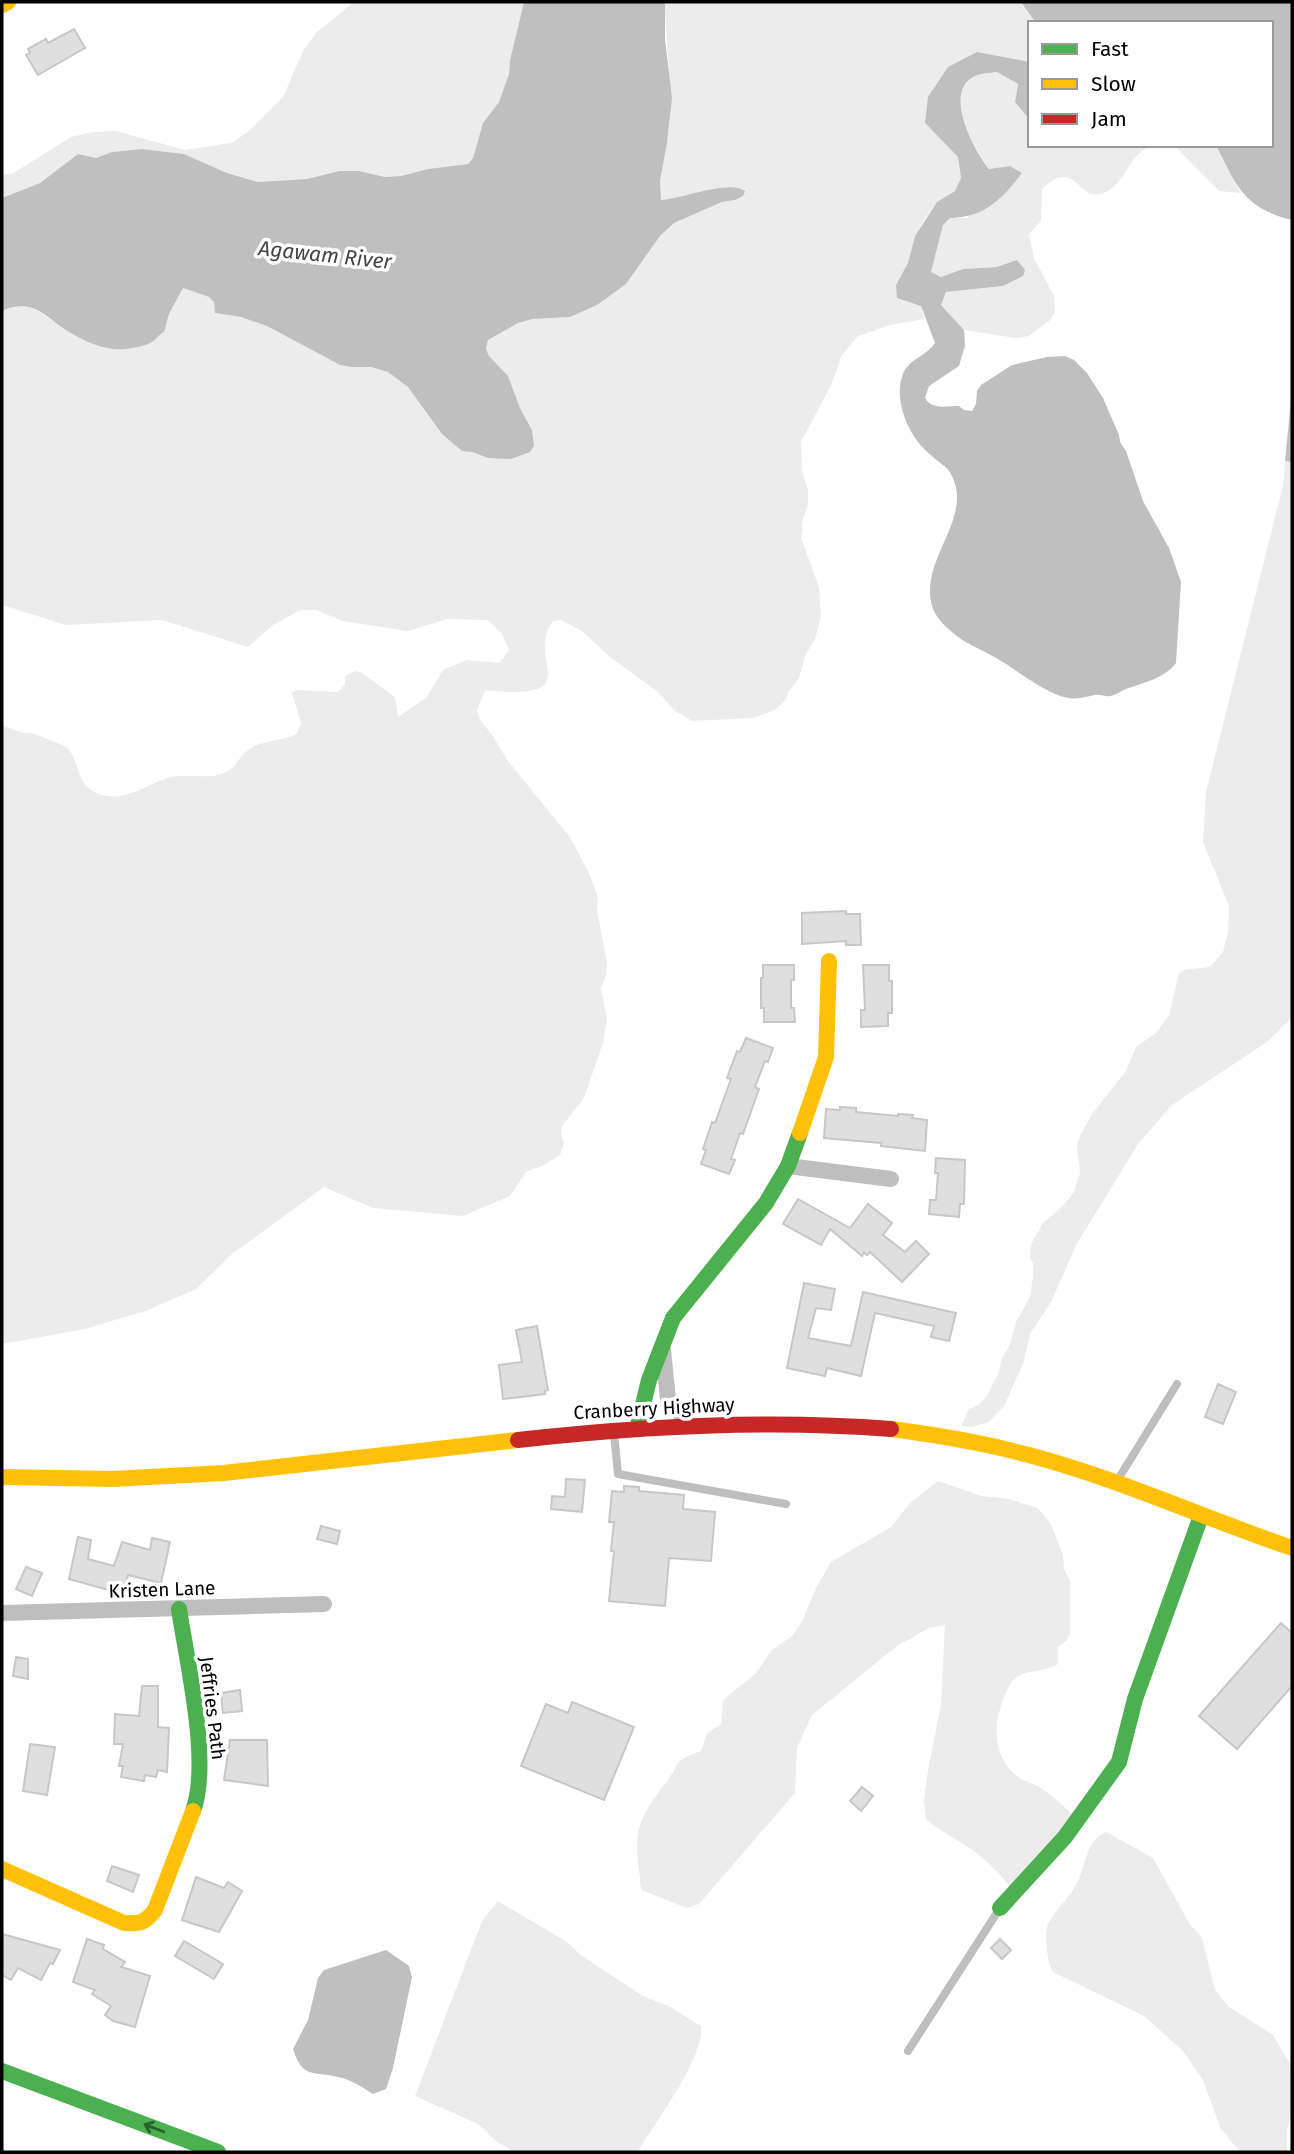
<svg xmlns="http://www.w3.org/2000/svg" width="1294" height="2154" viewBox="0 0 1294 2154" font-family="'Fira Sans',sans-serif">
<rect width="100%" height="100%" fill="#fff"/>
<g fill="#ececec">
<polygon points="354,2 524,2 510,60 509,74 499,102 483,123 473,158 468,164 428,169 401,176 385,177 359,171 339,171 307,179 258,182 227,173 184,154 142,149 112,152 96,158 78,154 40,183 2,198 2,174 12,174 71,137 93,132 116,131 185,150 231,143 248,132 283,97 304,49 317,32"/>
<path d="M665 2H1021L1036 23H1030V62L977 52 925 123 958 157 961 178 955 191 937 202 926 217 915 236 908 263 896 285 921 306 924 319 890 325 858 336 842 355 830 387 801 442 802 471 808 490V504L803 518 801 538 819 587 821 617 815 639 806 654 799 678 788 692 787 698 775 710 753 718 692 721 675 711 658 692 610 657 582 631 561 620 553 621C524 658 591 702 485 690L477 711 480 720 493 736 507 760 570 837 590 875 598 899 597 911 607 962 606 976 601 988 607 1019 603 1043 584 1098 562 1126 561 1134 564 1143 560 1155 544 1165 526 1172 510 1196 463 1216 373 1208 324 1187 232 1254 196 1289 148 1310 85 1329 2 1344V725L20 732 35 734 67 747C79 761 76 782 94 792 121 806 146 784 171 777 188 773 207 780 224 773 238 768 239 754 251 748 264 740 283 741 297 734L301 723 292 693 296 690 338 692 345 684V676L355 671 362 673 395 697 398 717 427 697 443 670 467 660 500 663 509 650 502 634 488 620 447 619 408 631 343 621 316 610H300L273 625 248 647 162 620 66 625 2 605V311C34 298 41 315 66 330 72 333 134 347 141 346 151 345 155 336 164 332L169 314 183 288 209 297 214 302 215 313 241 317 267 326 340 365 352 367H371L388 372 408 387 442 434 472 452 488 458 530 452 534 446 532 430 520 408 508 376 489 356 486 349 488 340 518 323 533 319 570 317 626 284 660 236 674 223 722 202 735 200 725 187 676 199 661 201C656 184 663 164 666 147 676 98 665 51 665 2Z"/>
<path d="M997 72 1018 84 1015 101 1030 120V145H1158C1153 147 1145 148 1142 151 1126 163 1122 189 1100 194 1075 199 1076 157 1042 189L1041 221 1029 234 1034 258 1054 296 1055 312 1050 320 1029 336 1016 338 964 330 941 305 946 292 1003 286 997 267 963 269 941 277 931 272 943 225 950 218H967L1010 166 990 169C974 151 942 91 975 76 981 73 990 73 997 72Z"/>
<polygon points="1174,145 1216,145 1241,193 1219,191"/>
<polygon points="1292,449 1292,1018 1267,1042 1172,1105 1138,1144 1076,1245 1051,1302 1030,1334 1023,1364 1004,1406 989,1422 972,1427 961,1426 969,1409 980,1404 988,1394 998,1374 1002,1358 1010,1345 1016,1322 1030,1297 1033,1277 1033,1263 1030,1257 1031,1244 1043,1223 1063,1206 1074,1192 1080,1172 1077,1144 1080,1136 1092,1114 1126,1071 1136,1047 1156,1033 1169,1015 1179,973 1184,970 1210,967 1223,952 1228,932 1229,906 1203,842 1206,792 1283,486 1285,461 1289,462"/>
<path d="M938 1481 982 1496 1009 1499 1038 1508 1051 1524 1063 1555 1064 1569 1070 1581V1634L1067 1640 1058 1647V1664C1047 1672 1029 1669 1017 1677 1009 1682 1004 1697 1001 1706 992 1732 996 1763 1021 1779 1027 1783 1035 1784 1041 1788 1053 1796 1064 1807 1075 1816L1013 1890C1000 1874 985 1858 968 1847 953 1837 939 1831 926 1819L924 1801 927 1776 941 1704 945 1625 929 1628 897 1646 812 1715 797 1748 795 1793 699 1904 687 1908 641 1890C640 1873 635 1852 638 1835 641 1812 659 1793 672 1774 675 1771 675 1767 677 1764 683 1757 693 1754 701 1751L707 1733 721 1724 723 1700 756 1673 772 1650 792 1636 802 1622 816 1588 831 1562 891 1527 910 1503Z"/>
<path d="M1106 1832 1153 1858 1189 1923 1202 1938 1215 1990 1229 2007 1273 2035 1292 2067V2113L1287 2129V2152H1240L1221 2129 1203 2080 1183 2051 1144 2016 1053 1972C1047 1964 1044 1933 1048 1924 1055 1909 1070 1898 1077 1883 1086 1865 1085 1841 1106 1832Z"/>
<path d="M498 1901 567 1942 582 1956 643 1996 670 2007 701 2026C705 2058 654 2123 638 2152H514L496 2141 478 2124 415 2096 482 1921Z"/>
</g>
<g fill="#bfbfbf">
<path d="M524 2H665V39L672 98 667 143 660 181 661 200C682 199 730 179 745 191L743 196 735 200 722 202 674 223 660 236 626 284 597 305 570 317 533 319 518 323 488 340 486 349 489 356 508 376 520 408 532 430 534 446 530 452 511 459 488 458 472 452 462 451 442 434 408 387 388 372 371 367H352L340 365 267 326 241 317 215 313 214 302 209 297 183 288 169 314 164 332C158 335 157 339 152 342 145 346 134 348 126 349 105 351 86 342 69 332 44 317 35 297 2 311V198L40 183 78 154 96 158 112 152 142 149 184 154 227 173 258 182 307 179 339 171H359L385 177 401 176 428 169 468 164 473 158 483 123 499 102 509 74 510 60Z"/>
<path d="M1021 2H1292V220C1244 208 1237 187 1216 145H1271V23H1036Z"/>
<path d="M977 52 1030 62V120L1015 102 1018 84 997 72C990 73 981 73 975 76 942 91 974 151 989 169L1010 166 1022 173C1002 199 985 217 950 218L943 225 931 272 941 277 963 269 997 267 1017 260 1025 270 1023 276 1003 286 946 292 941 305 964 330 965 346 959 366 929 386 925 398C932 410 946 406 959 406L964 410 972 411 976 404 977 391 981 385 1012 365 1047 357 1065 356 1074 360 1087 373 1103 398 1119 435 1120 442 1126 451 1143 501 1169 548 1181 582 1176 663C1165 678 1143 683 1126 689 1121 691 1116 695 1111 696 1106 697 1100 694 1095 695 1087 696 1079 700 1069 698 1047 695 1016 669 996 658 986 652 974 647 964 641 952 633 936 620 932 606 920 562 967 524 955 484 950 467 944 467 932 456 914 442 902 419 900 397 899 388 901 374 907 367 915 357 928 354 935 343L921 306 897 298 896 285 908 263 915 236 937 202 955 191 961 178 958 157 925 123 928 97 948 67Z"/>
<polygon points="1292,389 1292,462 1285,461"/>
<path d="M386 1950 409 1966 412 1977 393 2068 386 2089 373 2094C364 2088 353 2081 342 2078 315 2070 303 2081 293 2049L308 2020 318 1978 324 1970Z"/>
</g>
<g fill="#dfdfdf" stroke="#c7c7c7" stroke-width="2">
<polygon points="74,29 85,48 38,75 26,55 30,53 28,49 46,39 48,43"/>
<polygon points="846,911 846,914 860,914 861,945 846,945 846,941 802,944 802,913"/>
<polygon points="763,965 794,965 794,980 791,980 791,1008 794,1008 795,1022 764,1022 764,1008 761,1008 761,978 763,978"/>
<polygon points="863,965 889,965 889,981 892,981 892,1013 888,1013 888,1026 861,1027 861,1010 865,1010"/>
<polygon points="746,1038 773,1048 768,1062 765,1061 755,1087 759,1089 743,1134 740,1133 731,1159 735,1160 729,1174 701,1164 706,1150 703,1149 712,1122 715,1123 731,1079 727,1078 737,1051 740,1052"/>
<polygon points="840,1107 856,1108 856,1112 898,1116 898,1114 913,1115 912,1118 927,1120 925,1151 881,1146 881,1143 824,1138 826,1109 840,1110"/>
<polygon points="936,1158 965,1160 964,1204 960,1204 959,1217 929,1214 930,1200 936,1200 938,1173 935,1173"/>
<polygon points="798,1199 850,1228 868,1204 892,1223 883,1235 905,1252 916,1241 929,1254 902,1282 870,1252 867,1255 864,1253 862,1256 830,1229 821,1245 783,1224"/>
<polygon points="804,1283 835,1289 831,1310 816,1308 808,1338 851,1346 863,1292 956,1313 949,1341 931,1337 934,1326 875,1313 861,1376 827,1368 825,1376 787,1368"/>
<polygon points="537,1326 548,1390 545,1391 545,1394 503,1399 499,1365 522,1362 516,1330"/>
<polygon points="1218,1384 1236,1392 1223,1424 1205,1417"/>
<polygon points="566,1479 585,1480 582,1512 551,1509 552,1496 565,1497"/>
<polygon points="624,1486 639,1487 639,1491 684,1495 683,1509 715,1512 711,1561 669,1558 665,1606 609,1601 614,1551 611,1551 614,1522 609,1522 612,1491 624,1492"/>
<polygon points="321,1526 340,1531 337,1544 317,1539"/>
<polygon points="78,1537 91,1540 88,1559 114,1566 122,1542 150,1550 152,1538 170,1542 161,1583 128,1575 123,1594 69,1579"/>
<polygon points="26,1567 42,1573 32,1596 16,1589"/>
<polygon points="1281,1623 1292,1633 1292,1686 1237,1749 1199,1716"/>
<polygon points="16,1657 28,1659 28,1679 13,1676"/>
<polygon points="142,1686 158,1686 158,1727 169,1728 167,1772 158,1770 156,1777 145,1775 144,1781 121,1777 123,1766 119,1766 123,1744 114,1744 115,1714 139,1716"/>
<polygon points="240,1690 242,1711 223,1713 221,1693"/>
<polygon points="572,1702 634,1727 604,1800 521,1766 546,1704 568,1713"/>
<polygon points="230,1740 267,1740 268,1786 224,1780"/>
<polygon points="30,1744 55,1747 47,1795 23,1791"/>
<polygon points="862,1787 873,1796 861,1811 850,1801"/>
<polygon points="112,1866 139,1875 133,1892 107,1881"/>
<polygon points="196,1877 224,1888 228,1882 242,1891 219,1932 182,1920"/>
<polygon points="2,1934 60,1950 53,1964 50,1963 41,1980 18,1968 11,1980 2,1975"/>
<polygon points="87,1939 104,1945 103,1949 125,1962 121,1967 150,1976 135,2027 113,2021 105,2015 111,2006 92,1994 95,1990 73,1982"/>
<polygon points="1000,1939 1011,1950 1002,1959 991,1948"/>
<polygon points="184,1941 223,1964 214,1979 175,1956"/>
</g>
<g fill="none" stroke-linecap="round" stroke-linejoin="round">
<g stroke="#bebebe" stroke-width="8">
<polyline points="614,1434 618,1474 786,1504"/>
<polyline points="1117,1481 1177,1384"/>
<polyline points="908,2051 1000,1908"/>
</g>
<g stroke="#bebebe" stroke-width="16">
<polyline points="788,1166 891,1179"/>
<polyline points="663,1350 668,1399 690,1426"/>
<polyline points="2,1613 324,1604"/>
</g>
<g stroke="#4caf50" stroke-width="16">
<polyline points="637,1429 649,1380 673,1318 766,1203 788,1166 800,1133"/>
<path d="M179 1609C187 1663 211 1762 193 1811"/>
<polyline points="1000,1908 1065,1837 1119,1762 1135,1699 1201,1516"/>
<polyline points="2,2071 218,2152"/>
</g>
<g stroke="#ffc107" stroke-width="16">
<polyline points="2,5 8,2"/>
<polyline points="800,1133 826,1057 829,961"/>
<path d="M891 1429C938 1435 984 1443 1029 1455 1119 1479 1204 1518 1292 1548"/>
<polyline points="2,1477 113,1479 224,1473 518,1440"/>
<path d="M2 1869 124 1923C140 1924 145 1923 155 1910L193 1811"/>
</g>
<path stroke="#c62828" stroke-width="16" d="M518 1440C642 1426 767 1419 891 1429"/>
</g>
<defs><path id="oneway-shaft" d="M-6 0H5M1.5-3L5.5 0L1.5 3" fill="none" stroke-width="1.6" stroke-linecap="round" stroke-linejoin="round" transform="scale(1.75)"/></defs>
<use stroke="#2a602c" href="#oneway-shaft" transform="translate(154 2128) rotate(-159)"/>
<g text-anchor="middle" stroke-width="7" stroke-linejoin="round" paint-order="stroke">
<g font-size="19" fill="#000" stroke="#fff">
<text transform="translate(654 1408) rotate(-3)" y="7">Cranberry Highway</text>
<text transform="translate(162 1589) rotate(-2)" y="7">Kristen Lane</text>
<text transform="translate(213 1708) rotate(83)" y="7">Jeffries Path</text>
</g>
<g font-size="21" font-style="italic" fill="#444" stroke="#fff">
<text transform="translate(325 255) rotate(6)" y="7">Agawam River</text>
</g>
</g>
<rect width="1294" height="2154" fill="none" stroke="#000000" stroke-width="7"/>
<rect x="1028" y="21" width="245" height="126" fill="#ffffff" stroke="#999999" stroke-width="2"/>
<rect x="1042" y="44" width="35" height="10" fill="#4caf50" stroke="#999999" stroke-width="2"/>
<text x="1091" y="56" font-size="21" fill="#000000">Fast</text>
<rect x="1042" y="79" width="35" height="10" fill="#ffc107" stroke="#999999" stroke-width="2"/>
<text x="1091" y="91" font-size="21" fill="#000000">Slow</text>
<rect x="1042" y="114" width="35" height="10" fill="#c62828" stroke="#999999" stroke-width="2"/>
<text x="1091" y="126" font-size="21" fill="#000000">Jam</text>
</svg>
